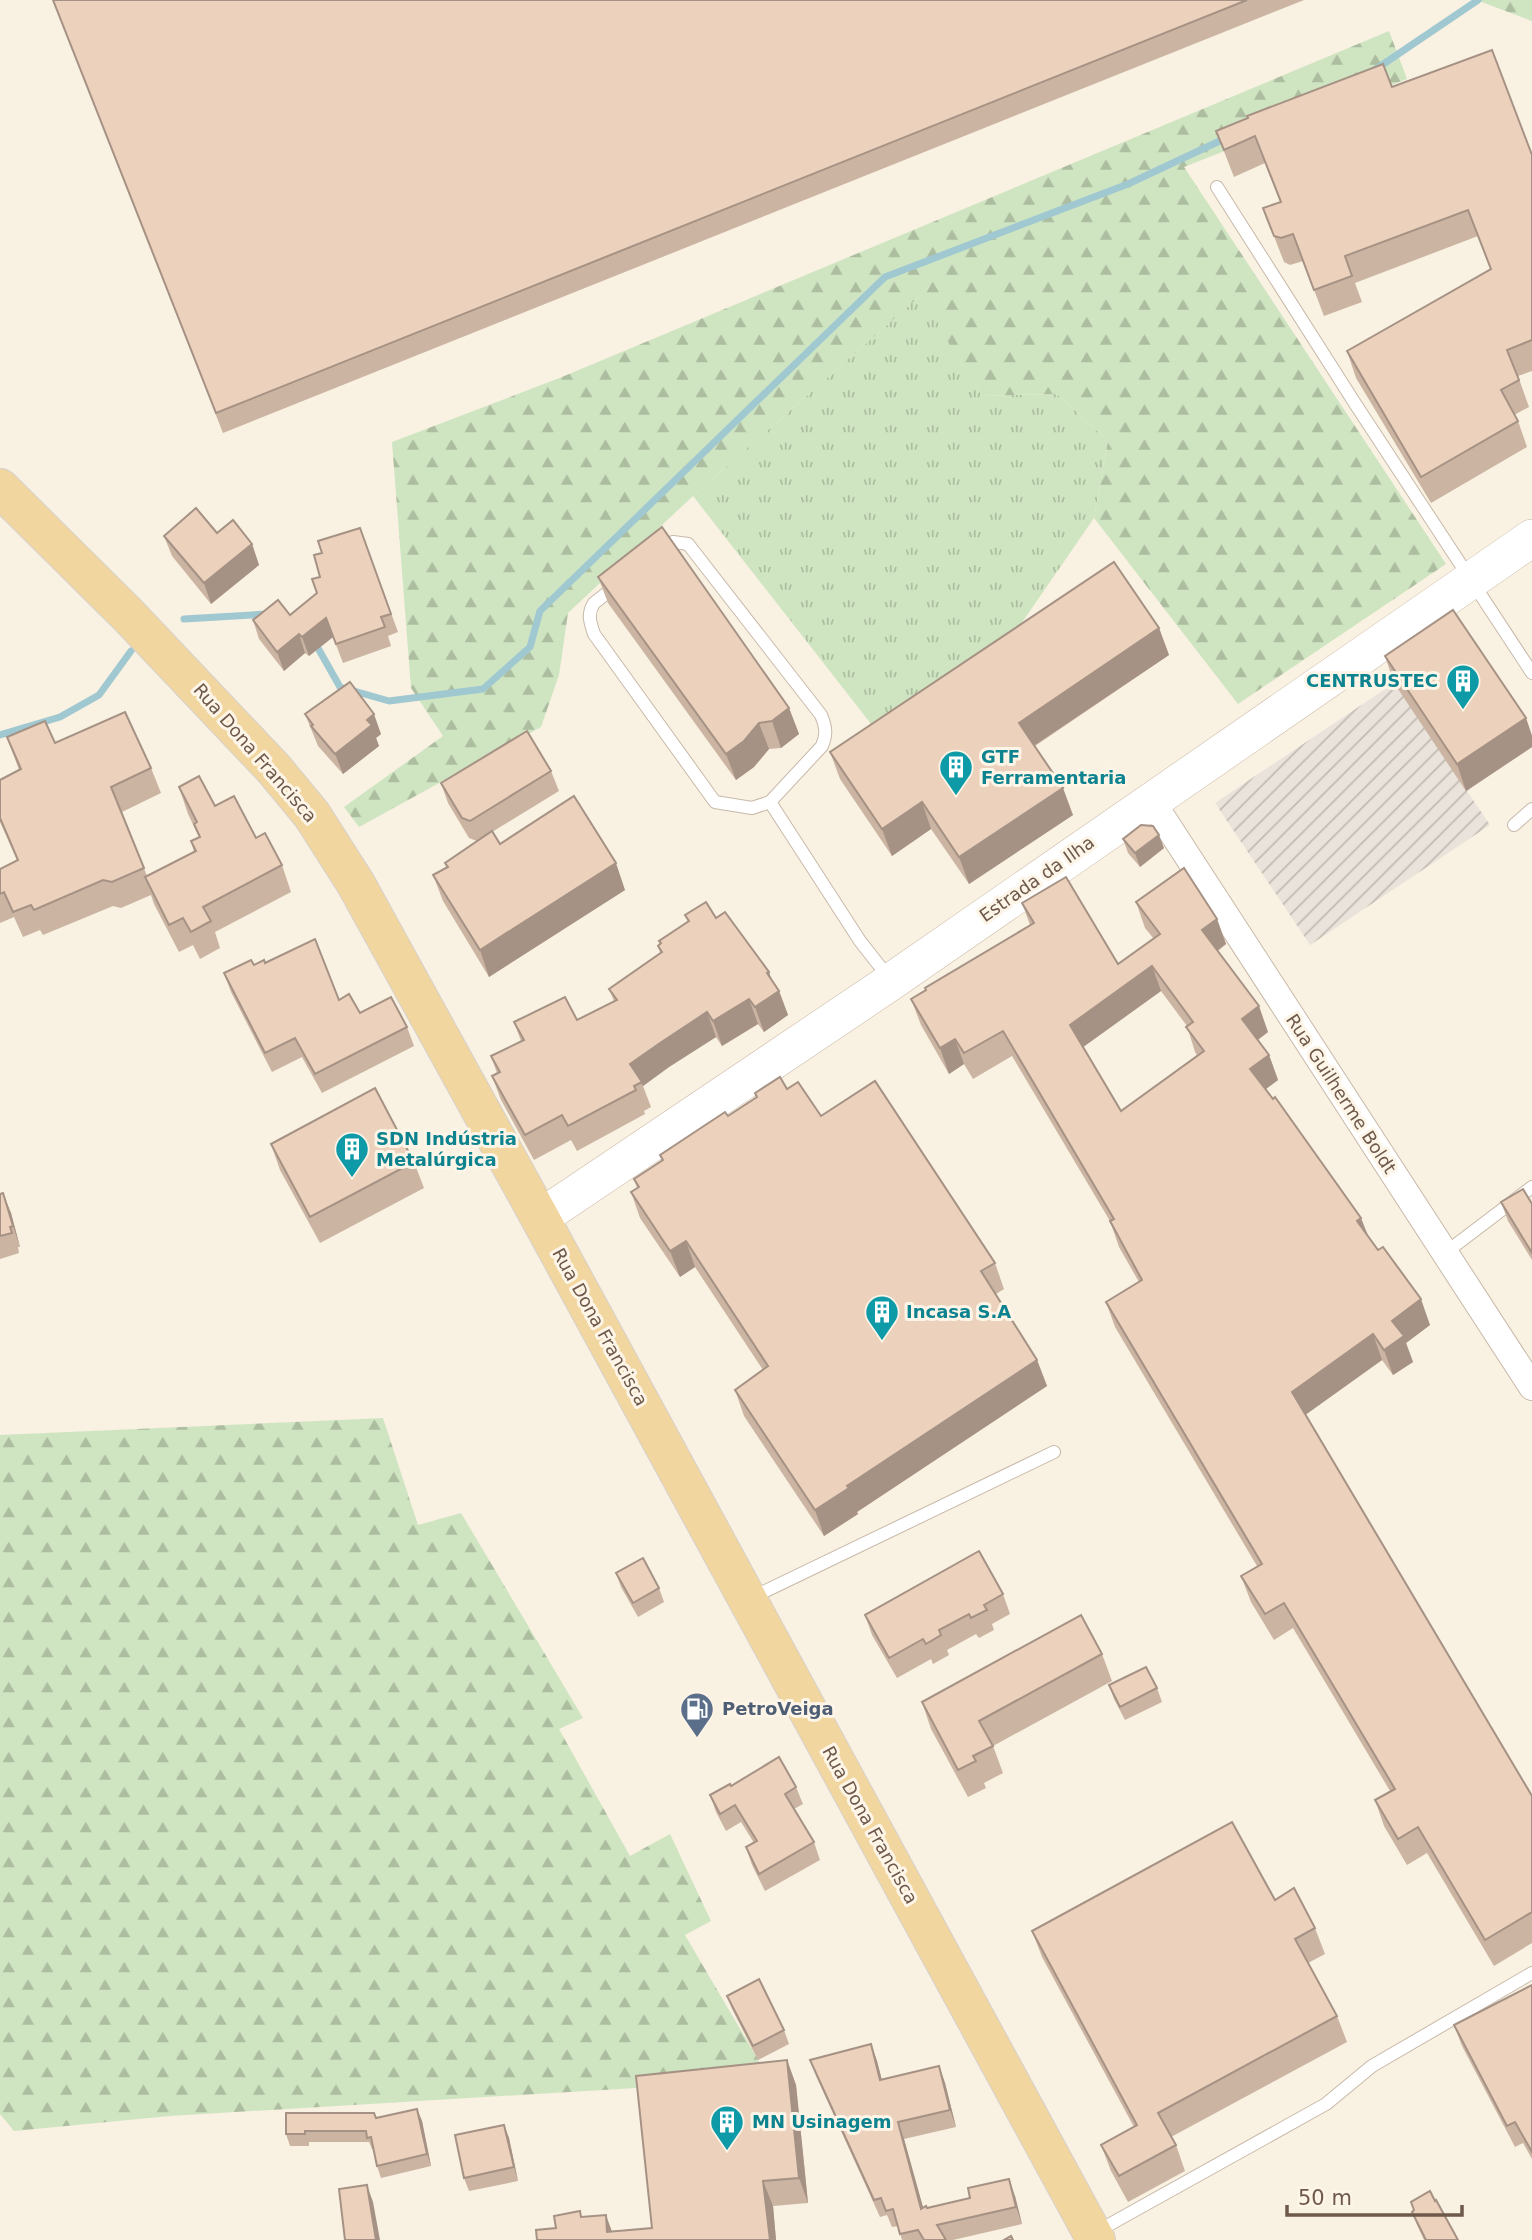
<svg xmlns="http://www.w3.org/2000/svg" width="1532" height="2240" viewBox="0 0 1532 2240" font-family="'DejaVu Sans',sans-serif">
<defs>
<pattern id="industrial-furrows" width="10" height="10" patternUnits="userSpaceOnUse" patternTransform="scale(1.75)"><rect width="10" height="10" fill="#e9e3dc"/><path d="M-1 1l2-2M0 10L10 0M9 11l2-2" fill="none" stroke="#c1bbb4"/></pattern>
<pattern id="grass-tufts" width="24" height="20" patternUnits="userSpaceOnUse" patternTransform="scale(1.75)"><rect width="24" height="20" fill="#cfe5c2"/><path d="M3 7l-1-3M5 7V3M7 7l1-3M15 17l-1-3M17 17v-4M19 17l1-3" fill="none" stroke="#acbda0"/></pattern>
<pattern id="forest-firs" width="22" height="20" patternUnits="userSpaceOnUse" patternTransform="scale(1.75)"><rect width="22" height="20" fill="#cfe5c2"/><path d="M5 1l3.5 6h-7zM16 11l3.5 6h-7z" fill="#acbda0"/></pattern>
</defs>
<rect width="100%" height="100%" fill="#f9f1e1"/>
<polygon fill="url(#industrial-furrows)" points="1463,637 1532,740 1532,747 1467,791 1490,825 1310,945 1215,803"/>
<polygon fill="url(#grass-tufts)" points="922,294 982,396 1057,394 1108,441 1094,518 990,669 882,738 693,496"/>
<g fill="url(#forest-firs)">
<polygon points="1479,0 1532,0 1532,21 1479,1"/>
<polygon points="1389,31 1407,79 1184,167 1446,564 1238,704 1094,518 1108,441 1057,394 982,396 921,295 693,496 568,613 559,675 541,727 359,827 344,807 443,736 411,688 392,442 562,377"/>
<polygon points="383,1418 418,1525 461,1513 583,1718 559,1729 630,1856 670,1834 711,1921 685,1935 770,2080 170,2116 14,2131 0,2114 0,1435"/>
</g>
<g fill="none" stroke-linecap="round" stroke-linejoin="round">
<g stroke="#a0c8d1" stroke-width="7">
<polyline points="1376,69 1478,0"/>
<polyline points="184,619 267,614"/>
<polyline points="314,641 340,687 389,701 483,689 530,647 540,611 885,277 1128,184 1226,138"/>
<polyline points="0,735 60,717 99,695 131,651"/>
</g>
<g stroke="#c8b9aa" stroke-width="14">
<g id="lane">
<polyline points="1217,187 1356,405 1532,673"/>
<path d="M673 542 688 544 821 715C826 727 827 734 822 746L770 802 752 808 715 802 594 634C590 622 587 614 594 603Z"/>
<polyline points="770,802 860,941 889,978"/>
<polyline points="1514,825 1532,809"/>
<polyline points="1445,1253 1532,1187"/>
<polyline points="751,1598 1054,1452"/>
<polyline points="1096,2232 1326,2104 1372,2066 1532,1973"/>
</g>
</g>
<g stroke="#c8b9aa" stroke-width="28">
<polyline id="street" points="1151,800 1532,1387"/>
</g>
<g stroke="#cebbaa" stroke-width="38">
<polyline id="secondary" points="540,1218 892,981 1532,538"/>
</g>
<g stroke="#d6d1cd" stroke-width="40">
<polyline id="primary" points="0,488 129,616 274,769 312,815 356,884 540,1218 1096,2240"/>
</g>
<use href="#lane" stroke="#fff" stroke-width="12"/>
<use href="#street" stroke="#fff" stroke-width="26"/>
<use href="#secondary" stroke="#fff" stroke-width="37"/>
<use href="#primary" stroke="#f2d6a0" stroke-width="38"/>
</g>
<g fill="#cbb4a2" fill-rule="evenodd">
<polygon points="53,0 1304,0 223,433"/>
<polygon points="1392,87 1532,155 1532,371 1518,376 1529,407 1514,415 1518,421 1527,447 1431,503 1356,378 1347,351 1490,269 1478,236 1355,283 1362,302 1324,316 1303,261 1290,265 1284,262 1263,208 1280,202 1265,163 1234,177 1216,131"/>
<polygon points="360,528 398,632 388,636 391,646 343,663 333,637 309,656 305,653 284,671 259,639 253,620 290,615 317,593 320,577 322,553"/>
<polygon points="217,533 252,544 259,565 211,604 172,556 164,536"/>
<polygon points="598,577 789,708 799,734 781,748 769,749 754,767 736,780 608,603"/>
<polygon points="1159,628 1169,655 1035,746 1073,815 969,884 931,829 892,856 840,779 830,752"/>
<polygon points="1385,656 1526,718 1532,736 1532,747 1466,791 1394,683"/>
<polygon points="305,714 381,734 376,738 379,746 343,774 318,746"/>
<polygon points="7,737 55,743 151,768 161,793 122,812 147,876 194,852 191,841 199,837 188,814 179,787 215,806 256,838 282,865 291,892 215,932 220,948 200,959 193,945 179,952 154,904 151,895 121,908 113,906 43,935 40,930 23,937 14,917 0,923 0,869 17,860 0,822 0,780 19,770"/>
<polygon points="551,771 559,791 492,832 500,844 625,890 489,977 443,901 433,875 446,867 445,863 477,841 469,838 448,803 441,783"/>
<polygon points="1123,839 1164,848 1140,867 1128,853"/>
<path d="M1136 902 1217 919 1226 944 1218 951 1268 1032 1258 1040 1269 1055 1278 1080 1266 1089 1430 1325 1406 1343 1413 1362 1393 1375 1382 1360 1305 1415 1532 1796V1943L1494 1966 1427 1853 1407 1865 1384 1826 1375 1800 1390 1791 1293 1628 1274 1640 1251 1602 1241 1576 1257 1566 1115 1327 1106 1302 1139 1282 1119 1247 1110 1221 1012 1056 973 1079 964 1064 949 1074 921 1025 911 999 1030 925 1022 903 1118 964 1154 939 1145 928ZM1161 991 1187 1026 1195 1052 1197 1055 1121 1111 1083 1047Z"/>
<polygon points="685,915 716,918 769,972 771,980 779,991 788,1015 764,1032 758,1024 722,1046 716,1037 669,1067 643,1086 651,1107 644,1111 645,1114 577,1151 571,1140 534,1160 501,1100 492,1076 497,1073 491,1056 521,1041 514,1022 577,1020 614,1001 609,989 660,953 658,946 660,944 659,941 688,922"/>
<polygon points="265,963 339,1000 360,1013 407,1027 414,1046 322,1093 302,1057 272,1072 231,992 224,973"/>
<polygon points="787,1089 821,1116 995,1263 1004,1289 996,1294 1037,1360 1047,1386 857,1512 858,1514 824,1536 744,1416 735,1390 763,1370 695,1267 680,1277 640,1218 631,1192 637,1188 634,1179 662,1161 660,1155 728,1116"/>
<polygon points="271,1144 414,1162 424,1188 320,1243 280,1170"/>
<polygon points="0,1194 11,1213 20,1247 18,1247 19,1253 0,1259"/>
<polygon points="1501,1202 1532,1204 1532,1260 1508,1221"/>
<polygon points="616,1573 659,1588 664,1602 638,1617 621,1587"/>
<polygon points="1003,1594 1010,1614 992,1624 994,1630 979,1638 976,1634 947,1650 949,1655 933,1664 931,1659 897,1678 872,1635 865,1615"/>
<polygon points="1102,1654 1112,1681 993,1746 1003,1773 984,1783 986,1788 968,1797 931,1729 922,1702"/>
<polygon points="1109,1685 1157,1688 1162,1702 1125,1720 1114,1699"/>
<polygon points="731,1786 796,1787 803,1804 794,1809 814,1842 820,1860 765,1891 752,1865 746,1847 754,1843 741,1822 726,1831 716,1812 710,1795"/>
<polygon points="1275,1900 1315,1928 1325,1954 1308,1963 1337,2016 1347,2042 1171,2137 1176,2145 1185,2171 1128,2202 1111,2171 1101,2145 1134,2127 1042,1957 1032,1931"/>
<polygon points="1532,1984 1532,2159 1523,2143 1515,2147 1462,2046 1454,2025"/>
<polygon points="727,1996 784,2030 789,2044 758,2060 732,2009"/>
<polygon points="871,2044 877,2061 882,2080 939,2066 945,2083 956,2127 904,2139 923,2208 1015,2196 1022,2224 953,2240 902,2240 898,2226 892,2227 887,2215 880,2217 816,2076 810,2060"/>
<polygon points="787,2060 796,2085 808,2203 773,2206 776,2240 537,2240 556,2228 582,2217 612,2231 652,2228"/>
<polygon points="417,2109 422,2121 431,2166 381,2178 377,2166 373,2149 372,2149 369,2142 309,2142 309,2146 290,2146 286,2134 376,2118"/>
<polygon points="504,2125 509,2138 518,2181 469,2191 464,2178"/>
<polygon points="1435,2201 1458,2240 1424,2240 1417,2225 1412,2212 1414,2211 1411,2202"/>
</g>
<g fill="#a59284">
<polygon points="252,544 259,565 211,604 204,583"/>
<polygon points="326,618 333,637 309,656 302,637"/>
<polygon points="1159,628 1169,655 1029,749 1019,723"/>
<polygon points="299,634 305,653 284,671 277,652"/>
<polygon points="789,708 799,734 781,748 772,721"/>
<polygon points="374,714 381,734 376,738 379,746 343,774 335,754 367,720"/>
<polygon points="1526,718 1532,736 1532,747 1466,791 1457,764"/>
<polygon points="759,723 769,749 754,767 736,780 726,754"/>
<polygon points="1063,788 1073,815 969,884 959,857"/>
<polygon points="922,802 931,829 892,856 882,829"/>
<polygon points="1159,835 1164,848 1140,867 1135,853"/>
<polygon points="616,863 625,890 489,977 480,950"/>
<polygon points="1217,919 1226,944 1211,955 1202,930"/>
<polygon points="1152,966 1161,991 1079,1050 1070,1025"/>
<polygon points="769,972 776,993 779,991 788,1015 764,1032 755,1007 767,973"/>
<polygon points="749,999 758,1024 722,1046 713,1021"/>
<polygon points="1259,1006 1268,1032 1252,1044 1242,1019"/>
<polygon points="707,1012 716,1037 669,1067 643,1086 630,1064 660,1043"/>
<polygon points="955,1039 964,1064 949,1074 940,1048"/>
<polygon points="1269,1055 1278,1080 1259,1094 1250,1069"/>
<polygon points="3,1193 11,1213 20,1247 13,1226"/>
<polygon points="1361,1218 1371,1243 1357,1221"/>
<polygon points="686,1241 695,1267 680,1277 670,1251"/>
<polygon points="1421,1299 1430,1325 1406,1343 1413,1362 1393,1375 1384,1350 1392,1321"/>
<polygon points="1373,1334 1382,1360 1301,1418 1292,1392"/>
<polygon points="1037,1360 1047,1386 857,1512 858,1514 824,1536 815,1510 847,1486"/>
<polygon points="871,2044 877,2061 886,2097 880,2080"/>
<polygon points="787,2060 796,2085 808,2203 799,2178"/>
<polygon points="939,2066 945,2083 956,2127 950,2110"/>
<polygon points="417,2109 422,2121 431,2166 427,2154"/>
<polygon points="898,2122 904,2139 928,2225 921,2209"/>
<polygon points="504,2125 509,2138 518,2181 514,2167"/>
<polygon points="1009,2179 1015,2196 1022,2224 1016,2207"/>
<polygon points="763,2181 773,2206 776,2240 770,2240"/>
<polygon points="367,2185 373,2202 380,2240 376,2240"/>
<polygon points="606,2215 615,2240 607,2232"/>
</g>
<g fill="#ecd1bc" stroke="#a59284" stroke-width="2" fill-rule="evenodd">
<polygon points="53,0 1247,0 216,413"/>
<polygon points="1492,50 1532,155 1532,340 1507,350 1519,380 1501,390 1518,421 1421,477 1347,351 1491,269 1468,210 1345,256 1352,276 1314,290 1293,234 1281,238 1274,236 1263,208 1281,202 1255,136 1224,150 1216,131 1248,118 1247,116 1383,64 1392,87"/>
<polygon points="196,508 217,533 233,520 252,544 204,583 164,536"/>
<polygon points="662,527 789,708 772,721 759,723 744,741 726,754 598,577"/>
<polygon points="360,528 391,614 381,617 385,627 336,644 326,618 302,637 299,634 277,652 253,620 278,600 290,615 317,593 312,579 320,577 314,555 322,553 318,541"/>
<polygon points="1114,562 1159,628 1019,723 1063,788 959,857 922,802 882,829 830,752"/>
<polygon points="1453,610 1526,718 1457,764 1385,656"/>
<polygon points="350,682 374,714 367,720 372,725 335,754 311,726 313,725 305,714"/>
<polygon points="125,712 151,768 111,787 144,868 112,882 103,880 34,910 31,905 13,912 4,892 0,894 0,869 18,860 0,818 0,780 21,769 7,737 45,721 55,743"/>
<polygon points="527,731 551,771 470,821 462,818 441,783"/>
<polygon points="199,776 215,806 234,796 256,838 265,833 282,865 203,907 211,921 191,932 183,918 169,925 145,877 196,851 191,841 200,837 194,824 197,822 179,787"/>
<polygon points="574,796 616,863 480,950 433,875 448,867 445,863 492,831 500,844"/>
<polygon points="1141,825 1153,826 1159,835 1135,853 1123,839"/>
<path d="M1184 868 1217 919 1202 930 1259 1006 1242 1019 1269 1055 1250 1069 1273 1099 1275 1097 1361 1218 1357 1221 1378 1250 1383 1247 1421 1299 1392 1321 1404 1336 1384 1350 1373 1334 1292 1392 1532 1796V1912L1485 1940 1418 1827 1398 1839 1375 1800 1395 1789 1284 1603 1265 1614 1241 1576 1262 1564 1106 1302 1142 1280 1110 1221 1114 1219 1003 1031 964 1053 955 1039 940 1048 911 999 926 990 925 988 1034 923 1022 903 1066 877 1118 964 1160 934 1136 902ZM1152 966 1193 1022 1186 1027 1204 1051 1121 1111 1070 1025Z"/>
<polygon points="706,902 716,918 725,912 769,972 767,973 779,991 755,1007 749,999 713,1021 707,1012 660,1043 630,1064 642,1082 634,1086 636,1090 568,1126 562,1115 525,1135 492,1076 500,1072 491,1056 524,1040 514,1022 565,997 577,1020 617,1000 609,989 662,952 658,946 661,943 659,941 689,921 685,915"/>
<polygon points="315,939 339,1000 349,994 360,1013 391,997 407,1027 315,1074 295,1038 265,1053 224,973 251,960 254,965 264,960 265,963"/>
<polygon points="780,1077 787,1089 798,1082 821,1116 875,1081 995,1263 981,1271 1037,1360 847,1486 849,1488 815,1510 735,1390 768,1366 686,1241 670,1251 631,1192 639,1187 634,1179 663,1160 660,1155 725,1112 728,1116 757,1097 755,1093"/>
<polygon points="375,1088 414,1162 310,1217 271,1144"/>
<polygon points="1523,1189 1532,1204 1532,1253 1501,1202"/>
<polygon points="3,1193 13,1226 10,1227 12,1233 0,1236 0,1194"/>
<polygon points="979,1551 1003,1594 984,1605 987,1610 971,1618 969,1614 939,1630 941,1635 926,1644 923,1639 889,1658 865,1615"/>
<polygon points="643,1558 659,1588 633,1603 616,1573"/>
<polygon points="1081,1615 1102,1654 979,1721 993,1746 973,1756 976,1761 958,1770 922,1702"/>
<polygon points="1146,1667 1157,1688 1120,1707 1109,1685"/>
<polygon points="779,1757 796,1787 785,1794 814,1842 759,1874 746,1847 757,1841 735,1805 720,1814 710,1795 730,1784 731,1786"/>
<polygon points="1232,1822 1275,1900 1294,1888 1315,1928 1295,1939 1337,2016 1158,2113 1176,2145 1119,2176 1101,2145 1137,2125 1032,1931"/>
<polygon points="759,1979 784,2030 753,2046 727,1996"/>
<polygon points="1532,1985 1532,2152 1515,2122 1507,2126 1454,2025"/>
<polygon points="871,2044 880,2080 939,2066 950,2110 898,2122 921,2209 926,2206 927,2208 970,2198 968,2188 1009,2179 1016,2207 937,2225 946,2240 924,2240 918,2230 900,2234 893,2209 886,2211 881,2198 874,2200 810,2060"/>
<polygon points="787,2060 799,2178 763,2181 770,2240 537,2240 536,2230 556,2228 554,2216 580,2211 581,2217 606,2215 607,2232 652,2228 636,2076"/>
<polygon points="417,2109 427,2154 377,2166 371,2137 367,2138 366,2131 305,2131 305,2134 286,2134 286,2113 374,2113 376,2118"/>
<polygon points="504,2125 514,2167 464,2178 455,2135"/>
<polygon points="367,2185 376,2240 345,2240 339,2189"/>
<polygon points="1430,2191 1435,2201 1436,2200 1458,2240 1426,2240 1412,2212 1414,2210 1411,2202"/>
<polygon points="1011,2236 1013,2240 1004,2240"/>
</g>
<defs>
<g id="building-pin" transform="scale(1.75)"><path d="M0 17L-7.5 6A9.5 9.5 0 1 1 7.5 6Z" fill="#0f9aa8" stroke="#fdf5e7"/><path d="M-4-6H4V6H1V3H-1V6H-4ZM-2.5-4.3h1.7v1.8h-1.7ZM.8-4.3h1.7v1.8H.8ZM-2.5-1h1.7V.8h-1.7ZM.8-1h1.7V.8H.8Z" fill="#fff"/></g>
<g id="fuel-pin" transform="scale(1.75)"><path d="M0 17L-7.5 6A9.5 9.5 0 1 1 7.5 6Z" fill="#5c6f8a" stroke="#fdf5e7"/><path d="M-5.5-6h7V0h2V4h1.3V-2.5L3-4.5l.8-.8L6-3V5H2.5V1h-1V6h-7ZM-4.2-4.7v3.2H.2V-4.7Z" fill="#fff"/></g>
</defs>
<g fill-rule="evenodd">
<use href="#building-pin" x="1463" y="681"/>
<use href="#building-pin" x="956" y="767"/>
<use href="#building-pin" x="352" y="1149"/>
<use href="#building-pin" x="882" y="1312"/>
<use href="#fuel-pin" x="697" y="1709"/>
<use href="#building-pin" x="727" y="2122"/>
</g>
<g text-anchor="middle" stroke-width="6" stroke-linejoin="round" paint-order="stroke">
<g font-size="18" font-weight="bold" fill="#0d838f" stroke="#fdf5e7" text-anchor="start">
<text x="1438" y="687" text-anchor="end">CENTRUSTEC</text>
<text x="981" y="763">GTF<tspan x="981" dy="21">Ferramentaria</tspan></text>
<text x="376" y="1145">SDN Indústria<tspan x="376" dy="21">Metalúrgica</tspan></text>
<text x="906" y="1318">Incasa S.A</text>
<text x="752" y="2128">MN Usinagem</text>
</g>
<g font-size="18" fill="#6e594b" stroke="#fdf5e7">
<text transform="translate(255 753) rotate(49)" y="6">Rua Dona Francisca</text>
<text transform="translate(1037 879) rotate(-35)" y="6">Estrada da Ilha</text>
<text transform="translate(1341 1094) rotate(57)" y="6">Rua Guilherme Boldt</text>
<text transform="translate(600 1327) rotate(61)" y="6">Rua Dona Francisca</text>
<text transform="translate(870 1825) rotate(61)" y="6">Rua Dona Francisca</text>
</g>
<g font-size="18" font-weight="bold" fill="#4e5e75" stroke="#fdf5e7" text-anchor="start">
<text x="722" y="1715">PetroVeiga</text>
</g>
</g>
<path d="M1287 2205v10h175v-10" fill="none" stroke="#6e594b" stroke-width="3.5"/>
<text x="1298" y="2205" font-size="21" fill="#6e594b" stroke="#fdf5e7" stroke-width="5" paint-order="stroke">50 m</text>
</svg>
